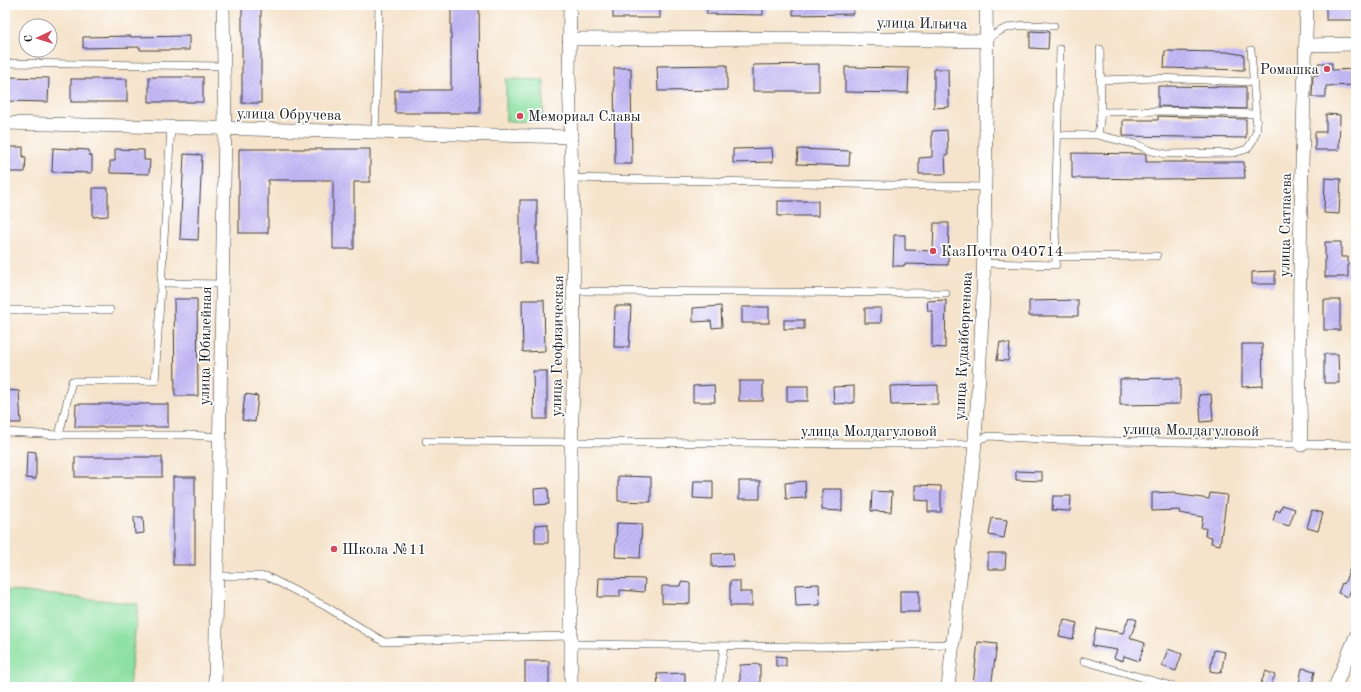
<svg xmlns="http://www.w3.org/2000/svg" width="1361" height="692" viewBox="0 0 1361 692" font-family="'Old Standard TT',serif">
<defs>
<pattern id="building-hatch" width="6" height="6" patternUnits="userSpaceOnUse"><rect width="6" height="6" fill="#c4baf7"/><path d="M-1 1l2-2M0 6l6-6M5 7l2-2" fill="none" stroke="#a89fd3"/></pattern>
</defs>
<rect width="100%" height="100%" fill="#fff"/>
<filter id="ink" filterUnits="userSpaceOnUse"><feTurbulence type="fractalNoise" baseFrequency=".025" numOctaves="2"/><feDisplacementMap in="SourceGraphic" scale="8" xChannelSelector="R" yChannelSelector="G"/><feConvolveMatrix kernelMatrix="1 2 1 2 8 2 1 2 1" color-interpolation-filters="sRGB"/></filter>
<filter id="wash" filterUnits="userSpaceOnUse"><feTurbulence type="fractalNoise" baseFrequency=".012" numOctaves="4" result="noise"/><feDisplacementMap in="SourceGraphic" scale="16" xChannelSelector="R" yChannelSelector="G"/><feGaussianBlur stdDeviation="0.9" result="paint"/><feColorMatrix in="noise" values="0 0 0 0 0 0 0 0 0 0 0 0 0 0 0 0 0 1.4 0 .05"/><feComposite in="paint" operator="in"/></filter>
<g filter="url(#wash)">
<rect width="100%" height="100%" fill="#f5e3cb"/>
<g fill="#8ce0a1" stroke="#547e5e">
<polygon points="506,79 544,80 543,122 506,121"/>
<polygon points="5,590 138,604 129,687 5,687"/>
</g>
<g id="blocks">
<g fill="url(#building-hatch)">
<rect x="242" y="5" width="19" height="98"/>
<polygon points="451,5 479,5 480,113 395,113 395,90 451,90"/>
<rect x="613" y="5" width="47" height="13"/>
<polygon points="707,5 763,5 763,15 707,14"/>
<polygon points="793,5 853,5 853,14 793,15"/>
<rect x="1326" y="5" width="30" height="15"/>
<polygon points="1030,31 1049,32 1048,49 1030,48"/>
<polygon points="131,36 131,37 189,36 189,50 140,50 140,47 83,48 83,37"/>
<polygon points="1165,51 1227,52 1244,55 1244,70 1164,68"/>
<polygon points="1318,63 1332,63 1332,70 1356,69 1356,85 1326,86 1326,97 1312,97 1313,75 1318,75"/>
<polygon points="819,64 819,91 753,91 753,65"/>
<polygon points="727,65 727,90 658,91 657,66"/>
<polygon points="845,67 909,68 908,93 845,92"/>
<polygon points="614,68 631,68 632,164 615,164"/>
<polygon points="934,69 948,69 949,107 934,108"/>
<polygon points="5,77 49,78 48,102 5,101"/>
<rect x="149" y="77" width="54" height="25"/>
<rect x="71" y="79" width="56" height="23"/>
<polygon points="1158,86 1246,87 1246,109 1158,106"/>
<polygon points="1326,114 1340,115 1339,150 1315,150 1315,132 1326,132"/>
<polygon points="1158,116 1246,119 1246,138 1123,136 1123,120 1158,120"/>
<polygon points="947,130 948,155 945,155 946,174 919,174 919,158 932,157 932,131"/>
<polygon points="5,147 23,147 23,157 26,157 25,172 5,172"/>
<polygon points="53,148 89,150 89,155 92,156 92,173 52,172"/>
<polygon points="772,148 773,162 733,163 733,149"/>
<polygon points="115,149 144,150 144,160 150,160 149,174 110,173 110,161 115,161"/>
<polygon points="239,149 370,149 370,182 354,182 354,249 333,249 333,180 268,180 268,233 239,233"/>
<polygon points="798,149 850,151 849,166 797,164"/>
<polygon points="1072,153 1146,154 1146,162 1244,162 1245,178 1158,179 1072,178"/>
<polygon points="184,154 202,155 198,240 180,239"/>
<polygon points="1325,178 1341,179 1339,214 1324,213"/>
<polygon points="93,188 108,188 108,216 93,217"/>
<rect x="520" y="200" width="17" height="63"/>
<rect x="778" y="201" width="40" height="15"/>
<polygon points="934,223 949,223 948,265 904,264 904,266 893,266 894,235 905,235 905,250 933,251"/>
<polygon points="1325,242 1341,242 1341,257 1348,257 1348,277 1325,277"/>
<polygon points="1275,271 1275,284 1252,284 1252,272"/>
<polygon points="174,299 197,299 198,396 175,396"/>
<polygon points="522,300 544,300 545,351 523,352"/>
<polygon points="946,300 945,348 932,347 932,311 928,311 927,301"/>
<polygon points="1078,300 1078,316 1029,316 1029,301"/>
<rect x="1324" y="300" width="16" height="30"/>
<polygon points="615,306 631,306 629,347 614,347"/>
<polygon points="721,306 722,327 712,328 711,321 693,322 693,308"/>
<rect x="742" y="307" width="27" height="16"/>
<rect x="865" y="308" width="16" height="15"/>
<rect x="784" y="320" width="20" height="9"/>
<polygon points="1000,342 1010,344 1008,361 997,360"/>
<polygon points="1242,344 1262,344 1263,386 1242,387"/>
<polygon points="1324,354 1338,354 1339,383 1324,383"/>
<polygon points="533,371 547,371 547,419 534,419"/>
<polygon points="1180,378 1180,404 1120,405 1120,379"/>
<rect x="739" y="381" width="24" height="20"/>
<polygon points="714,385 715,402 693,402 693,386"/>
<polygon points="938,385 938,404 891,405 890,386"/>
<rect x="787" y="386" width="21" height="15"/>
<polygon points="854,386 854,403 834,404 833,387"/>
<polygon points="5,390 19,391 21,423 9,423 5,421"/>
<polygon points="245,394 258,396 255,422 242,420"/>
<polygon points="1211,394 1213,421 1201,422 1199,395"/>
<polygon points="76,404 168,404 168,427 75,427"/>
<polygon points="27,451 36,452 36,479 26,478"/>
<rect x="75" y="457" width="87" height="20"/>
<polygon points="1016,471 1042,472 1042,481 1016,480"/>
<polygon points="618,476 651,477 651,502 618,501"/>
<rect x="173" y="477" width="22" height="88"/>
<polygon points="694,481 713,481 713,499 693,498"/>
<rect x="739" y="481" width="21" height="18"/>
<polygon points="805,481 806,498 786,499 785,483"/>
<polygon points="915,485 941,486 941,512 928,512 928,501 915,500"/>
<polygon points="548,488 549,504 535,505 534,489"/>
<polygon points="822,489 842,489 842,511 822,510"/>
<polygon points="872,491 892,492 891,512 871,511"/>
<polygon points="1175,492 1175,494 1209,499 1210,493 1227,495 1220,545 1211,543 1212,537 1205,536 1206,528 1201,528 1203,517 1179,513 1180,510 1152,511 1152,493"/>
<polygon points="1053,496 1071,496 1070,511 1052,510"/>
<polygon points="1282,505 1295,509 1289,526 1273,521 1276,510 1280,512"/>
<polygon points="1312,510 1323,513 1318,531 1307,528"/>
<polygon points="134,517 143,517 144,533 135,534"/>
<polygon points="992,518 1007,520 1004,538 989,535"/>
<polygon points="617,523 642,524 640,558 615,557"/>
<polygon points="548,524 548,543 535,543 535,525"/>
<polygon points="733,553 734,566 712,567 712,554"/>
<polygon points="988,553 1006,553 1005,569 988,569"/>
<polygon points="1355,555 1356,585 1353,584 1348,597 1338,593 1342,583 1344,584"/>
<polygon points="599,578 645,579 644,592 620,590 620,597 598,597"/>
<polygon points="730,581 740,581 740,592 752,592 752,606 730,606"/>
<polygon points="681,582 690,583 690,604 662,603 662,586 680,586"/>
<polygon points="819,584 820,605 796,606 795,585"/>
<rect x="900" y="591" width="19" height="21"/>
<polygon points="1129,617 1137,620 1130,638 1145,643 1139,661 1124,656 1123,661 1114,658 1117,650 1092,646 1096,628 1123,633"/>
<polygon points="1064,619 1077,623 1073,639 1059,636"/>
<polygon points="978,642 997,644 991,687 973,685"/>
<polygon points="1168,649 1182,654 1176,671 1162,666"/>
<polygon points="1214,650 1225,652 1221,673 1210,671"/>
<polygon points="776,656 786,657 786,666 776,666"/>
<rect x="525" y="661" width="24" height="26"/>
<polygon points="760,664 760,683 740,684 740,665"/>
<polygon points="1302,668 1315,671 1312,686 1299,684"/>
<polygon points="1266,671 1275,675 1270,687 1259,687"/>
<polygon points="685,673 685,687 658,687 657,674"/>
</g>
</g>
</g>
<g filter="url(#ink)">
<use href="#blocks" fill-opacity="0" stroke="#3d3a36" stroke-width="1"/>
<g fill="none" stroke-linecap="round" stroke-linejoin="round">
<g stroke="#3d3a36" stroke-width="8">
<g id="service">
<path d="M986 41C992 36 1000 30 1007 28 1022 23 1039 26 1054 26"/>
<polyline points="1100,49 1101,112 1172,111 1256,114"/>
<polyline points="5,63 224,66"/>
<polyline points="1101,80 1157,78 1253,82"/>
<polyline points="375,132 379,5"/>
<polyline points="1058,135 1098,135 1138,145 1152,151 1166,154 1234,153 1247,149 1252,142 1257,130 1251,50"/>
<polyline points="1098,135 1101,112"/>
<polyline points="572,178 984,187"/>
<polyline points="1056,257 1157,256"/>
<polyline points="983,263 1056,265 1055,220 1060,49"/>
<polyline points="161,283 223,284"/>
<polyline points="574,291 946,293"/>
<polyline points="5,310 110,310"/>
<polyline points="5,432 59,435 190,435 220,437"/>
<polyline points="59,435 72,381 155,381 171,127"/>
<polyline points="426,441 891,444 974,444 980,439 989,436 1057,440 1356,445"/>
<polyline points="217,576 266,576 325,606 384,642 485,638 571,636"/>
<polyline points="572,644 822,647 953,644"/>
<polyline points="1084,661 1175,687"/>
<polyline points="718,687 724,647"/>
</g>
</g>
<g stroke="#3d3a36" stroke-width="14">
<g id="minor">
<polyline points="570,5 569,73 573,219 574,354 571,448 571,687"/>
<polyline points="569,39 821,38 986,41"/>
<polyline points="1306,45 1356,44"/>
<polyline points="5,123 571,137"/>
<path d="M1301 445C1297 298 1302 151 1307 5"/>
<polyline points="215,687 225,129 223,5"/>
<polyline points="948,687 974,454 980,359 983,296 987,72 986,5"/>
<polyline points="1335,687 1356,636"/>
</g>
</g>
<use href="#service" stroke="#fff" stroke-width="7"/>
<use href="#minor" stroke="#fff" stroke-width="13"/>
</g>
</g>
<g fill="#d1495b" stroke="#fff" stroke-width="1.5">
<circle cx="1327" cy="69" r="4"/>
<circle cx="520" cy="116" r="4"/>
<circle cx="933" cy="251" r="4"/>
<circle cx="334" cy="549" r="4"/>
</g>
<g text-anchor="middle" stroke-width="3.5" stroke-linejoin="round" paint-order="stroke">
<g font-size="15" fill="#1c1c1c" stroke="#fff">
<text transform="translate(922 23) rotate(1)" y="5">улица Ильича</text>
<text transform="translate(289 114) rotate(1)" y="5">улица Обручева</text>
<text transform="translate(1285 225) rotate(-89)" y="5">улица Сатпаева</text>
<text transform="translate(205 346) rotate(-89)" y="5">улица Юбилейная</text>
<text transform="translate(557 346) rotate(-89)" y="5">улица Геофизическая</text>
<text transform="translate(963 346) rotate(-87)" y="5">улица Кудайбергенова</text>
<text transform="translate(1191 430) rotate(1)" y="5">улица Молдагуловой</text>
<text x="869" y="436">улица Молдагуловой</text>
</g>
<g font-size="15" fill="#1c1c1c" stroke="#fff" text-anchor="start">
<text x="1319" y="74" text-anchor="end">Ромашка</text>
<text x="528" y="121">Мемориал Славы</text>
<text x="941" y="256">КазПочта 040714</text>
<text x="342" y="554">Школа №11</text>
</g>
</g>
<rect width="1361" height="692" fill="none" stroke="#fff" stroke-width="20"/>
<g transform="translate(38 38) rotate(266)"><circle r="19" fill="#ffffff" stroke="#a4a4a4"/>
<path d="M0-3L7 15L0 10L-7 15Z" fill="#d1495b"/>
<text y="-6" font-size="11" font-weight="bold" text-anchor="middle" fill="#1c1c1c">С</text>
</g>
</svg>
